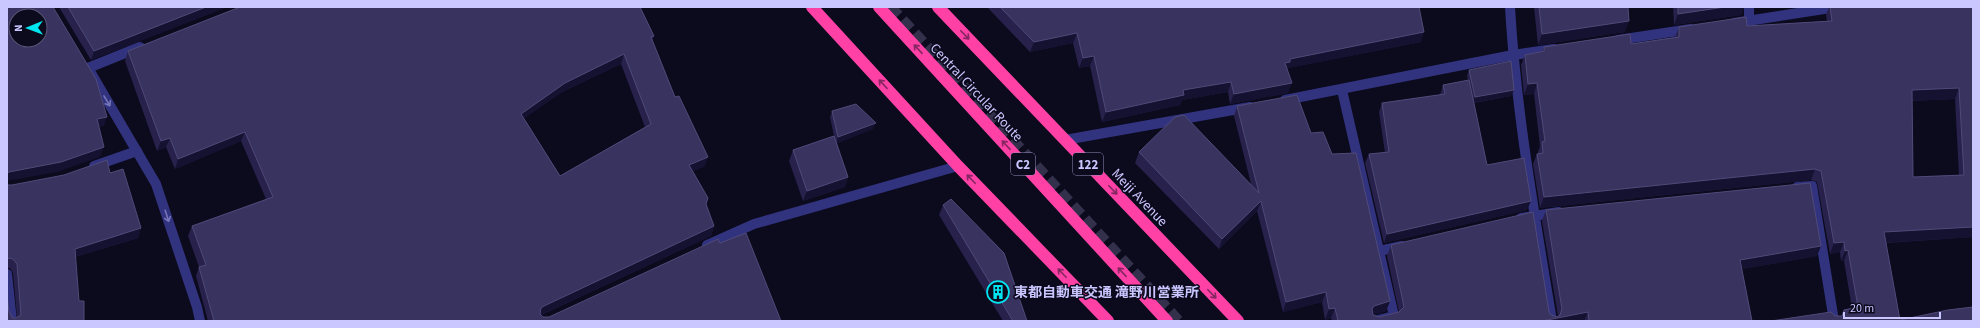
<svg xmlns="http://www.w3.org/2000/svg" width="1980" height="328" viewBox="0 0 1980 328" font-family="'Source Sans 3','Noto Sans JP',sans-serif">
<rect width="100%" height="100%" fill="#0c0a1d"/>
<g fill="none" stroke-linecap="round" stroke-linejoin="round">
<polyline stroke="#32304a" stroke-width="12" stroke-dasharray="12 6" stroke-linecap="butt" points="890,7 1178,321"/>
<g stroke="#32337f" stroke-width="10">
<path d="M1510 7C1516 112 1535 217 1552 321"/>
<polyline points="1749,7 1749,20"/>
<polyline points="1734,23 1837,7"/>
<polyline points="1618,40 1691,29"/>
<polyline points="88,68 140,47"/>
<polyline points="91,73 156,184 197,307 200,321"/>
<polyline points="1342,90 1394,316 1374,321"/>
<polyline points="1285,100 1513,55 1554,49"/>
<polyline points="1065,140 1250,107"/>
<polyline points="94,166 137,151"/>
<polyline points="1797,187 1812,186 1834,321"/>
<polyline points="1521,218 1559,212"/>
<polyline points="707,245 754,224 958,166"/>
<polyline points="1379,251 1402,246"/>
<polyline points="7,274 12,321"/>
</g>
<g stroke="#ff41a6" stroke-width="12">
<polyline points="812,7 958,166 1108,321"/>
<polyline points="879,7 1167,321"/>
<polyline points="938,7 1238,321"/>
</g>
</g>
<g fill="#27214c" fill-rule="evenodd">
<polygon points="59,7 227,7 91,60"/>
<polygon points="987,7 1419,7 1421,42 1288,68 1287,70 1288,93 1230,104 1228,92 1182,100 1180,105 1102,122 1090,66 1079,68 1073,43 1030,52"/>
<polygon points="1534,7 1628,7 1625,32 1538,45"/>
<polygon points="1673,7 1744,7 1741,15 1674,25"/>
<path d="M1829 7H1973V237L1886 243 1900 320 1973 321H1771L1842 316 1852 308 1844 261H1841L1840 252 1830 254 1817 182 1811 180 1540 208 1533 164 1537 154H1538V152L1540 146 1534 94 1524 95 1521 65 1525 55 1542 51 1544 47 1631 44 1675 37 1679 27 1747 26 1827 21 1826 15ZM1955 99 1959 175 1913 177 1912 101Z"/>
<path d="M654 36 652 40 675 97 705 166 693 171 708 198 706 204 714 226 711 236 541 315 543 317H549L720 243 781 321H208L196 276 199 267 188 236 192 226 266 199 241 141 175 169 166 147 157 151 125 61 128 51ZM621 64 645 127 560 176 524 118 562 92Z"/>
<polygon points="1469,70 1511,96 1474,103 1487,165 1527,210 1384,243 1365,163 1369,154 1385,153 1379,112 1382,103 1440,95 1443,85 1468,80 1467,76"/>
<polygon points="1237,106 1311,133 1390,301 1386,311 1373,315 1379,317 1399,312 1387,256 1391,245 1549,312 1551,315 1557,317 1558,316 1542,221 1546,210 1817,256 1742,269 1752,321 1332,321 1331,318 1325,320 1322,302 1283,312 1257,211 1219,249 1135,163 1139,152 1251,184 1234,116"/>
<polygon points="832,111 873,129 837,143 848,177 845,187 803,201 789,161 793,150 834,136 830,117"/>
<polygon points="110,173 141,228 138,238 75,257 79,301 7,321 9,312 13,318 17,317 13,273 10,268 7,268 7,183 8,185 12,185"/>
<polygon points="943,205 1027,321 1003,321 939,215"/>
</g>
<g fill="#151131">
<polygon points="206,7 227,7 91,60 94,51"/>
<polygon points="1725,7 1744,7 1741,15 1674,25 1678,14"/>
<polygon points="1629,21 1625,32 1538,45 1542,34"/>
<polygon points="1424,32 1421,42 1288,68 1287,72 1285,63 1290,59"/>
<polygon points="1077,33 1073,43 1030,52 1034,42"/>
<polygon points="624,54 621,64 562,92 518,123 521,114 565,83"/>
<polygon points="1094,56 1090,66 1079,68 1083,58"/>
<polygon points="1231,82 1228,92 1182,100 1180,105 1102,122 1106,112 1183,90"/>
<polygon points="1292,83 1288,93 1230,104 1234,94"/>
<polygon points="1537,83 1534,94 1524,95 1528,84"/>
<polygon points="1959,88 1955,99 1908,101 1912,90"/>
<polygon points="1514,90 1511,96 1472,103 1475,97"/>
<polygon points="107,117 104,126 94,128 97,119"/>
<polygon points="876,123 873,129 836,144 838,137"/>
<polygon points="245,132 241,141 175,169 178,159"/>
<polygon points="170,138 166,147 157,151 161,141"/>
<polygon points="104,147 100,157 57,172 7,181 7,174 9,172"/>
<polygon points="708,157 705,166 686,174 689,165"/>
<polygon points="1815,169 1811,180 1540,208 1544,197"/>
<polygon points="848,177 845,187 803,201 807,191"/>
<polygon points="1261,201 1257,211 1219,249 1222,239"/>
<polygon points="1531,201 1527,210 1384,243 1387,234"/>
<polygon points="714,226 711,236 540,315 541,308 544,306"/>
<polygon points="1973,227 1973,237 1880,243 1884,232"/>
<polygon points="141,228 138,238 71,258 75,249"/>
<polygon points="1844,242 1840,252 1830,254 1834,243"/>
<polygon points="1821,246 1817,256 1737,270 1740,260"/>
<polygon points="1848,250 1844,261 1841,261 1845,251"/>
<polygon points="1326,292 1322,302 1283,312 1286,302"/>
<polygon points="1390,301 1386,311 1370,316 1372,309 1374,306"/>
<polygon points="1335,308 1331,318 1325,320 1329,309"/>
<polygon points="1588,312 1584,321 1542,321"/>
</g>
<g fill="#393360" stroke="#504a79" fill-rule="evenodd">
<path d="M7 7H53L96 79 107 117 97 119 104 147 61 162 9 172 7 174ZM16 16H40V40H16Z"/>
<polygon points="68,7 206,7 94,51"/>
<path d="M240 7H640L654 36 651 37 675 97 679 96 708 157 689 165 708 198 706 204 714 226 544 306 541 308 540 314 543 317H549L718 239 720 243 746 233 781 321H214L199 267 206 265 192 226 273 197 245 132 178 159 170 138 161 141 128 51ZM624 54 651 124 560 176 521 114 565 83Z"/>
<polygon points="1000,7 1419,7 1424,32 1290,59 1290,62 1285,63 1292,83 1234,94 1231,82 1183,90 1184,95 1106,112 1094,56 1083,58 1077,33 1034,42"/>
<polygon points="1539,7 1628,7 1629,21 1542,34"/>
<polygon points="1678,7 1725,7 1678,14"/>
<path d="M1830 7H1973V227L1884 232 1900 320 1948 310 1973 307V321H1771L1831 312 1835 316H1842L1844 310 1858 307 1848 250 1845 251 1844 242 1834 243 1821 171 1815 169 1544 197 1537 154 1543 153 1542 142 1545 141 1537 83 1528 84 1525 55 1544 51V47L1630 34 1631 44 1679 37V27L1746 17 1747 26 1832 21ZM1959 88 1964 175 1913 177 1912 90Z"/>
<polygon points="1511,61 1514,90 1475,97 1469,70"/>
<polygon points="1469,80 1487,165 1524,158 1531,201 1387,234 1369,154 1389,152 1382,103 1445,94 1443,85"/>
<polygon points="1297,95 1311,133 1323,132 1332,154 1356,153 1390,301 1374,306 1372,309 1373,315 1379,317 1399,312 1404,307 1391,245 1533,212 1549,312 1551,315 1557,317 1560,315 1562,309 1546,210 1810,183 1821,246 1740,260 1752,321 1589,321 1588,312 1542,321 1338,321 1335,308 1329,309 1326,292 1286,302 1261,201 1222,239 1139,152 1175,117 1184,115 1259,193 1237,106"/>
<polygon points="856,104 876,123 838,137 832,111"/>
<polygon points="834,136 848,177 807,191 793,150"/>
<polygon points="107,160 110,173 123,169 141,228 75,249 79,301 84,301 84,321 7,321 7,294 9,312 13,318 16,318 21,315 17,264 13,259 9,258 7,260 7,183 8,185 12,185 64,175"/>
<polygon points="951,199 1004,253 1027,321 1013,321 943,205"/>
</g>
<defs><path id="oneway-shaft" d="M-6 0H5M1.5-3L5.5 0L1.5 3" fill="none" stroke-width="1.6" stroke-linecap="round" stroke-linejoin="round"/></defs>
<g stroke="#862662">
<use href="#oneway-shaft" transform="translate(965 35) rotate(46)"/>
<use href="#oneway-shaft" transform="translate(918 49) rotate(-133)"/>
<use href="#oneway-shaft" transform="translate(883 84) rotate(-133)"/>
<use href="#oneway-shaft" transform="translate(1006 145) rotate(-133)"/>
<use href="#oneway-shaft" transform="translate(971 179) rotate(-134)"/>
<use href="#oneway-shaft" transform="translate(1113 190) rotate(46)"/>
<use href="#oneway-shaft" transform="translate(1122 272) rotate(-133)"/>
<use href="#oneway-shaft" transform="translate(1062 273) rotate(-134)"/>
<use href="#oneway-shaft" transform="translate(1212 294) rotate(46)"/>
</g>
<g stroke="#7675b9">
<use href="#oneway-shaft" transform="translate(107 101) rotate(59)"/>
<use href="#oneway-shaft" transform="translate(167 216) rotate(72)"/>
</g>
<defs>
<g id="building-ring" transform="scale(1.15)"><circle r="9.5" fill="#0c0a1d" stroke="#00e6f1" stroke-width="1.5"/><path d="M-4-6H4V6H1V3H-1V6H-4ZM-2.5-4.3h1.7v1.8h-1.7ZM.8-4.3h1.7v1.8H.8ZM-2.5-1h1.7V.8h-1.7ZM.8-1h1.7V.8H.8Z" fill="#00e6f1"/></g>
</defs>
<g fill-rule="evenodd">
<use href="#building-ring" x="998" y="292"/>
</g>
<g text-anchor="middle" stroke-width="3" stroke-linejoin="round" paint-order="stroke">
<g fill="#0c0a1d" stroke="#918ebb" stroke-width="1">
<rect x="1011" y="153" width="24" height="22" rx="3"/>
<rect x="1073" y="153" width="30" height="22" rx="3"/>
</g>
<g font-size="13" font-weight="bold" fill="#cac6ff">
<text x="1023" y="169">C2</text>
<text x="1088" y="169">122</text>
</g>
<g font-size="14" fill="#cac6ff" stroke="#0c0a1d">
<text transform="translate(977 92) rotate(47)" y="5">Central Circular Route</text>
<text transform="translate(1140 197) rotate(46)" y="5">Meiji Avenue</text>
</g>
<g font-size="14" font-weight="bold" fill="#cac6ff" stroke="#0c0a1d" text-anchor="start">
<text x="1014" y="297">東都自動車交通 滝野川営業所</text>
</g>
</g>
<rect width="1980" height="328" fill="none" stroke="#cac6ff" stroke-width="16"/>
<g transform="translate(28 28) rotate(269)"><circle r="19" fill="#0c0a1d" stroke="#585577"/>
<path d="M0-3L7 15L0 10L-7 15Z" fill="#00e6f1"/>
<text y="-6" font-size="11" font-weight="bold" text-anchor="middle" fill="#cac6ff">N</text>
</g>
<path d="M1844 312v6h96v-6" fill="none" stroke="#cac6ff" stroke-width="2"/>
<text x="1850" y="312" font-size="12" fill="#cac6ff" stroke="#0c0a1d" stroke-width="3" paint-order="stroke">20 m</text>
</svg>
